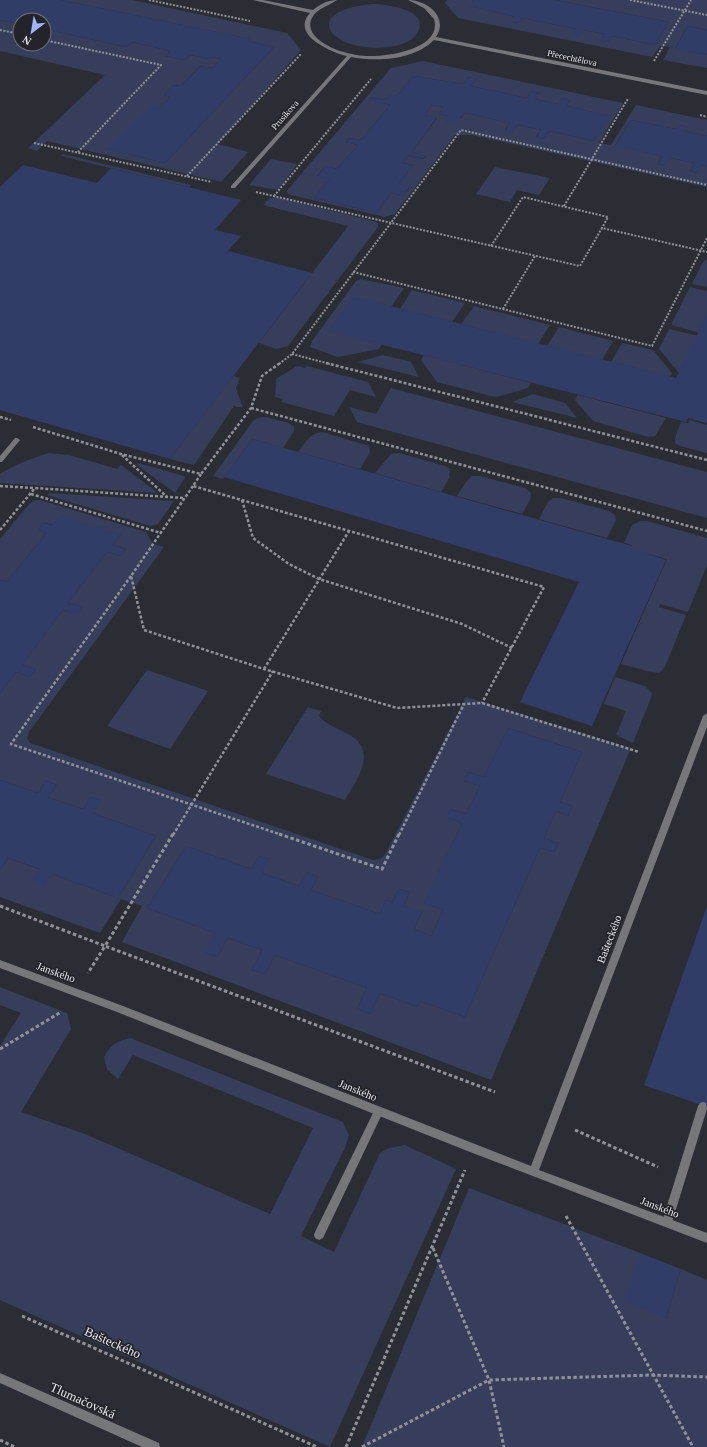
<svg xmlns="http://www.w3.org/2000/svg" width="707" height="1447" viewBox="0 0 707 1447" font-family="Georgia,serif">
<rect width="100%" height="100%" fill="#2b2d34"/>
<g fill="#363e5b" fill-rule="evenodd">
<polygon points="61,0 132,0 287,33 301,50 218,144 248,152 221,182 47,141 37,151 28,148 105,75 0,51 0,20 20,24 20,44 44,44 44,29 126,47 132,42 170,51 165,56 185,60 190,55 209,59 211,57 221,59 212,68 200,66 181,86 173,85 164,95 170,97 160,107 107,149 165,163 274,47 249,41 250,39"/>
<polygon points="447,0 474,0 470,6 515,17 512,22 518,23 522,18 576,29 572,35 584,30 604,34 601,41 608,42 612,36 655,45 669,22 555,0 707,0 707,30 688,26 675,48 707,55 707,68 663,60 670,47 660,46 652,57 458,18 445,3"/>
<path d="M372 4C385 4 427 9 419 30 416 39 404 44 395 46 336 57 293 12 372 4Z"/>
<path d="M423 61 623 103 599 143 611 145 636 105 707 120V136L685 131 687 127 679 125 676 129 631 120 615 145 662 156 657 164 665 165 670 158 694 163 690 171 697 173 702 165 707 166V187L472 135H455L395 214 385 217 291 195 286 192 391 68ZM413 76 463 84 468 77 476 79 471 86 527 98 531 91 539 93 535 99 558 104 570 100 566 106 610 116 594 141 549 131 543 139 536 137 541 130 518 125 512 132 505 130 510 123 465 113 461 118 439 114 443 107 432 105 425 115 437 118 412 152 426 156 423 159 408 156 403 163 413 165 399 184 410 187 403 196 391 193 377 213 314 198 329 179 317 176 325 166 337 169 358 145 346 142 349 138 361 140 390 105 370 99 372 97 385 100 389 95 397 96Z"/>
<polygon points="63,154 191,185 189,187 61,156"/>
<polygon points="271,159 297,164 278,190 249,185"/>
<polygon points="495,167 550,178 539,195 517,190 510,202 476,194"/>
<polygon points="276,197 373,221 378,223 378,227 288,346 276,349 259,343 348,226 263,205 270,198"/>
<polygon points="707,259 707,287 692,284 703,262"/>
<polygon points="361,279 404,288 391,307 382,344 379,349 338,357 310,347 312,341 356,281"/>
<polygon points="690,287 707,291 707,319 700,333 671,325"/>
<polygon points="412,290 465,303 452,322 400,309"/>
<polygon points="474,306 550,325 538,344 461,324"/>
<polygon points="559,327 613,341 602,360 547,346"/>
<polygon points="669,329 699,336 680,374 659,349"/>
<polygon points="622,343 653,350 672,373 670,377 611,362"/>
<polygon points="383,355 411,362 419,377 358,362"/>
<polygon points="424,355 531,383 528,388 497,397 491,396 437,382 421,360"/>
<polygon points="297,366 305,368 307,366 368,382 376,397 350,390 334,416 281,402 283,399 275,397 276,379"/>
<polygon points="233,376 240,378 236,388 243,408 234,406 194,465 170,459"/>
<polygon points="391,388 707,472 707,518 357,422 349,407 376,414"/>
<polygon points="533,394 565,403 577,418 512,402"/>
<polygon points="578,395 666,418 655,436 648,437 593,421 575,400"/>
<polygon points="266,417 289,423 294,427 294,431 283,448 252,439 223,479 213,476 253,421 257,418"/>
<polygon points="689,420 707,425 707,453 680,446 675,443 675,438 681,422 688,423"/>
<path d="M322 432 369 446 370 452 360 469 298 452C305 443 310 433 322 432Z"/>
<path d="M49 453 69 455 117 469 121 465 158 493 0 483V474C16 464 32 458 49 453Z"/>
<polygon points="399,453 445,466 450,469 449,478 441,492 375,473 391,454"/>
<polygon points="138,463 184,476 185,478 175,493 137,465"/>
<polygon points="472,476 480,476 525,488 531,493 530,500 522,514 457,496 466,482"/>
<polygon points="49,493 174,501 158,524 150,526 47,495"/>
<polygon points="553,498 561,498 609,511 615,515 616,520 607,538 539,519 548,502"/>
<path d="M35 500H40L146 532 153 544 164 547 29 732 27 738 30 743 373 860 380 859 385 855 466 697 631 748 491 1080 122 942 142 906 121 899 100 933 0 897V870L8 858 118 898 156 836 93 813 101 800 91 797 83 809 48 797 57 785 46 781 38 793 0 780V693L16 672 30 677 36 669 22 665 63 610 77 614 82 607 68 603 107 552 121 556 126 549 113 545 121 534 43 523 38 530 46 533 7 582 0 580V539L30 503ZM508 728 582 752 560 802 573 806 568 816 556 811 544 838 559 843 554 852 540 848 465 1017 420 1001 417 1007 380 993 370 1014 357 1009 367 988 275 955 265 974 252 970 262 950 228 938 217 957 205 952 215 933 147 908 186 846 251 869 259 856 269 859 262 873 299 886 307 872 318 877 311 890 380 914 386 900 392 902 399 889 410 892 404 906 422 913 414 929 431 936 443 910 424 903 462 823 447 817 450 809 466 814 480 786 464 781 468 772 484 777Z"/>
<polygon points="640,521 647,521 707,538 707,565 688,612 660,604 659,607 686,615 665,667 659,673 647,671 621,664 667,559 630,549 632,545 624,543 632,525"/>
<polygon points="147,670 208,691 170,749 107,726"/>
<polygon points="615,677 645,686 652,693 651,698 633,743 616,735 626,711 604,704"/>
<path d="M308 707 321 711 319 716C328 726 337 728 348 734 379 751 357 779 345 800L266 774Z"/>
<path d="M0 987 67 1013 71 1029 21 1112 85 1134 270 1214 313 1128 133 1055 118 1079 107 1069 104 1057C110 1045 117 1041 130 1038L343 1122 349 1135 345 1148 301 1236 334 1252 380 1153 389 1148 405 1145 456 1169 330 1447 0 1300V1046L21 1013 0 1005Z"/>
<polygon points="469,1188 640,1253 666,1318 681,1269 707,1280 707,1447 362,1447"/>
</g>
<g fill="#313c67">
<polygon points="0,0 61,0 251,39 249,41 274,47 165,163 106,149 150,105 160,107 170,97 164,95 173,85 181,86 201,66 212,68 221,59 211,57 209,59 190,55 185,60 165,56 170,51 132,42 126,47 44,29 44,20 20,20 20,24 0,20"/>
<polygon points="474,0 555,0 669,22 655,45 612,36 608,42 600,41 604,34 584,30 579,37 571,35 576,29 522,18 518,23 511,22 515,17 469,6"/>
<polygon points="688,26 707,30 707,55 675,49"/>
<polygon points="413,76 463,84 468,77 476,79 471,86 527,98 531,91 539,93 535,99 558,104 562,98 570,100 566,106 611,116 594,141 549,131 543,139 536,138 541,130 518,125 512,132 505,131 510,123 465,113 454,124 446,122 450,116 439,114 443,107 432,105 425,115 437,117 412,152 426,155 423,159 408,156 403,163 413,165 399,184 410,186 403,196 391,193 377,213 314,198 329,179 317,177 325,166 337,169 358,145 346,142 349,138 361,140 390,105 370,100 372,97 385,100 389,94 397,96"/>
<polygon points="631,120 676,129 679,125 688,127 685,131 707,136 707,166 702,165 698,173 690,171 694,163 670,158 665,165 657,164 662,156 615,146"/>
<polygon points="23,165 97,183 111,168 241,200 215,230 241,236 228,251 312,273 170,459 0,410 0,187"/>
<polygon points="354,297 676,378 707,315 707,423 688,418 686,422 328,331"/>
<polygon points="252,439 632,546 631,548 666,560 592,726 520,702 579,582 224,477"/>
<polygon points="60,515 121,534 113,545 126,549 121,556 107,552 68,603 82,607 77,615 63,610 22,665 36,669 30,677 16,672 0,693 0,580 7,582 46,533 38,530 43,523 52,525"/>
<polygon points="508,728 582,752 560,802 573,806 568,816 556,811 544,838 559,843 554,852 540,848 465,1017 420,1001 417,1007 380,993 370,1014 357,1009 367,988 275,955 265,974 252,970 262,950 228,938 217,957 204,952 215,933 147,908 186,846 251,869 259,856 270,859 262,873 299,886 307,872 318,877 311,890 380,914 386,900 392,902 399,889 410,892 404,906 422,912 414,929 431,936 443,910 423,903 462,823 446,817 450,809 466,814 480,786 464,781 468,772 484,777"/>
<polygon points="0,780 38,793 46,781 57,785 48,797 83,809 91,797 102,800 93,813 156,836 118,898 52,874 44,887 31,882 40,869 8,858 0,870"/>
<polygon points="707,906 707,1107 644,1085"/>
<polygon points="640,1253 681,1269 666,1318 625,1301"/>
</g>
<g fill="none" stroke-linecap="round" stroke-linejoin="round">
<g stroke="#909297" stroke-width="2" stroke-dasharray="2 1.5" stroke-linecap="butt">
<polyline points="149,0 250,21"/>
<polyline points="630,0 707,15"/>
<polyline points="0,30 20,34"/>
<polyline points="44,40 161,65 78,152"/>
<polyline points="654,61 691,0"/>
<polyline points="700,115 707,117"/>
<polyline points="34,143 212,182"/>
<polyline points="187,176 301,54"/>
<polyline points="256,192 580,266 602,228 707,252"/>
<polyline points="274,196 371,79"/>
<polyline points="564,206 627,100 629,101"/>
<polyline points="491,246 523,197 608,217 602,228"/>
<polyline points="353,272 652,346 707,238"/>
<polyline points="503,309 535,256"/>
<polyline points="292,354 330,364"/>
<polyline points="279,364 292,354 461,130 707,185"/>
</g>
<g stroke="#909297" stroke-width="2.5" stroke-dasharray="3 2" stroke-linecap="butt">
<polyline points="326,363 707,460"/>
<polyline points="251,408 707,531"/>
<polyline points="0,417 11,420"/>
<polyline points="33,427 121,454 201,474 251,408 262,376 280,363"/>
<polyline points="122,455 167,497"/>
<polyline points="201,474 193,486 544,587 482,703"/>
<polyline points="0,486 34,488"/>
<polyline points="193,486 131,576 144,630 264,669 397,708 482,703 639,752"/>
<polyline points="31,494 161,533"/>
<polyline points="242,500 253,538 289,564 319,579 462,624 512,648"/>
<polyline points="0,530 35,488 184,498"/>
<polyline points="131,576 11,744 282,835"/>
<polyline points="264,669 349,531"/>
<polyline points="173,835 273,671"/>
<polyline points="399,835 464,704"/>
</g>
<g stroke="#909297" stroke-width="3" stroke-dasharray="3.5 2.5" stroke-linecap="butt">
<polyline points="173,834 105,946 495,1092"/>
<polyline points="279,834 382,869 399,834"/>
<polyline points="0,906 105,946 88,973"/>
<polyline points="0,1049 61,1012"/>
<polyline points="575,1130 658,1167"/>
<polyline points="566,1216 693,1447"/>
<polyline points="433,1248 489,1380 504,1447"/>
<polyline points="22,1316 317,1447"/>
<polyline points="0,1440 15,1447"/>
<polyline points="346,1447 465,1170"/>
<polyline points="362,1447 489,1380 652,1375 707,1377"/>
</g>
<g fill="#76777b" fill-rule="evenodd">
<polygon points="703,1102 706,1103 707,1109 672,1222 671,1225 667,1227 663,1225 662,1222 698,1106 700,1103"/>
<polygon points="378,1108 381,1109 383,1112 323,1238 319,1240 315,1238 314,1235 315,1232 375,1109"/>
</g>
<g fill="#76777b" fill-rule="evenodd">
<path d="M253 0H263L313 10C320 4 328 0 337 0 329 6 317 8 312 18 309 23 310 30 314 35 326 49 349 55 367 56 387 57 443 49 434 19L424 8 408 0C427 0 449 17 436 37L707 91V95L434 40C414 60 378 62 351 57L235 188H231V186L347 56C331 52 290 35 310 13Z"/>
<polygon points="15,438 17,438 20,440 2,462 0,462 0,456"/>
<polygon points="707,713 707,727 539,1170 707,1233 707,1243 470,1152 117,1012 0,968 0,960 123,1006 531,1166 703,716"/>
<polygon points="0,1373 159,1443 160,1447 142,1447 0,1383"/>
</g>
</g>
<g text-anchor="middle" stroke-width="3.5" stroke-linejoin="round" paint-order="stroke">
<g font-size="9" fill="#e4e6ea" stroke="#22242a">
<text transform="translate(572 58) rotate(12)" y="3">Přecechtělova</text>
<text transform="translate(285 115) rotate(-48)" y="3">Prusíkova</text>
</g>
<g font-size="11" fill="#e4e6ea" stroke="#22242a">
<text transform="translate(609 939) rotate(-69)" y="4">Bašteckého</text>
<text transform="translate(56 972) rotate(20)" y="4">Janského</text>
<text transform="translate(358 1090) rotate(22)" y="4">Janského</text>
<text transform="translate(660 1207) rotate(21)" y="4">Janského</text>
</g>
<g font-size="13" fill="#e4e6ea" stroke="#22242a">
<text transform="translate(113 1342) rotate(24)" y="5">Bašteckého</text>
<text transform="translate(83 1400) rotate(24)" y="5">Tlumačovská</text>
</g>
</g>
<g transform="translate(32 32) rotate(211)"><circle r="19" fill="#22242a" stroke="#707277"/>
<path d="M0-3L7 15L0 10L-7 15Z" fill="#9eb4fd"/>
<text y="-6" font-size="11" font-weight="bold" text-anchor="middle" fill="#e4e6ea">N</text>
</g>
</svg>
